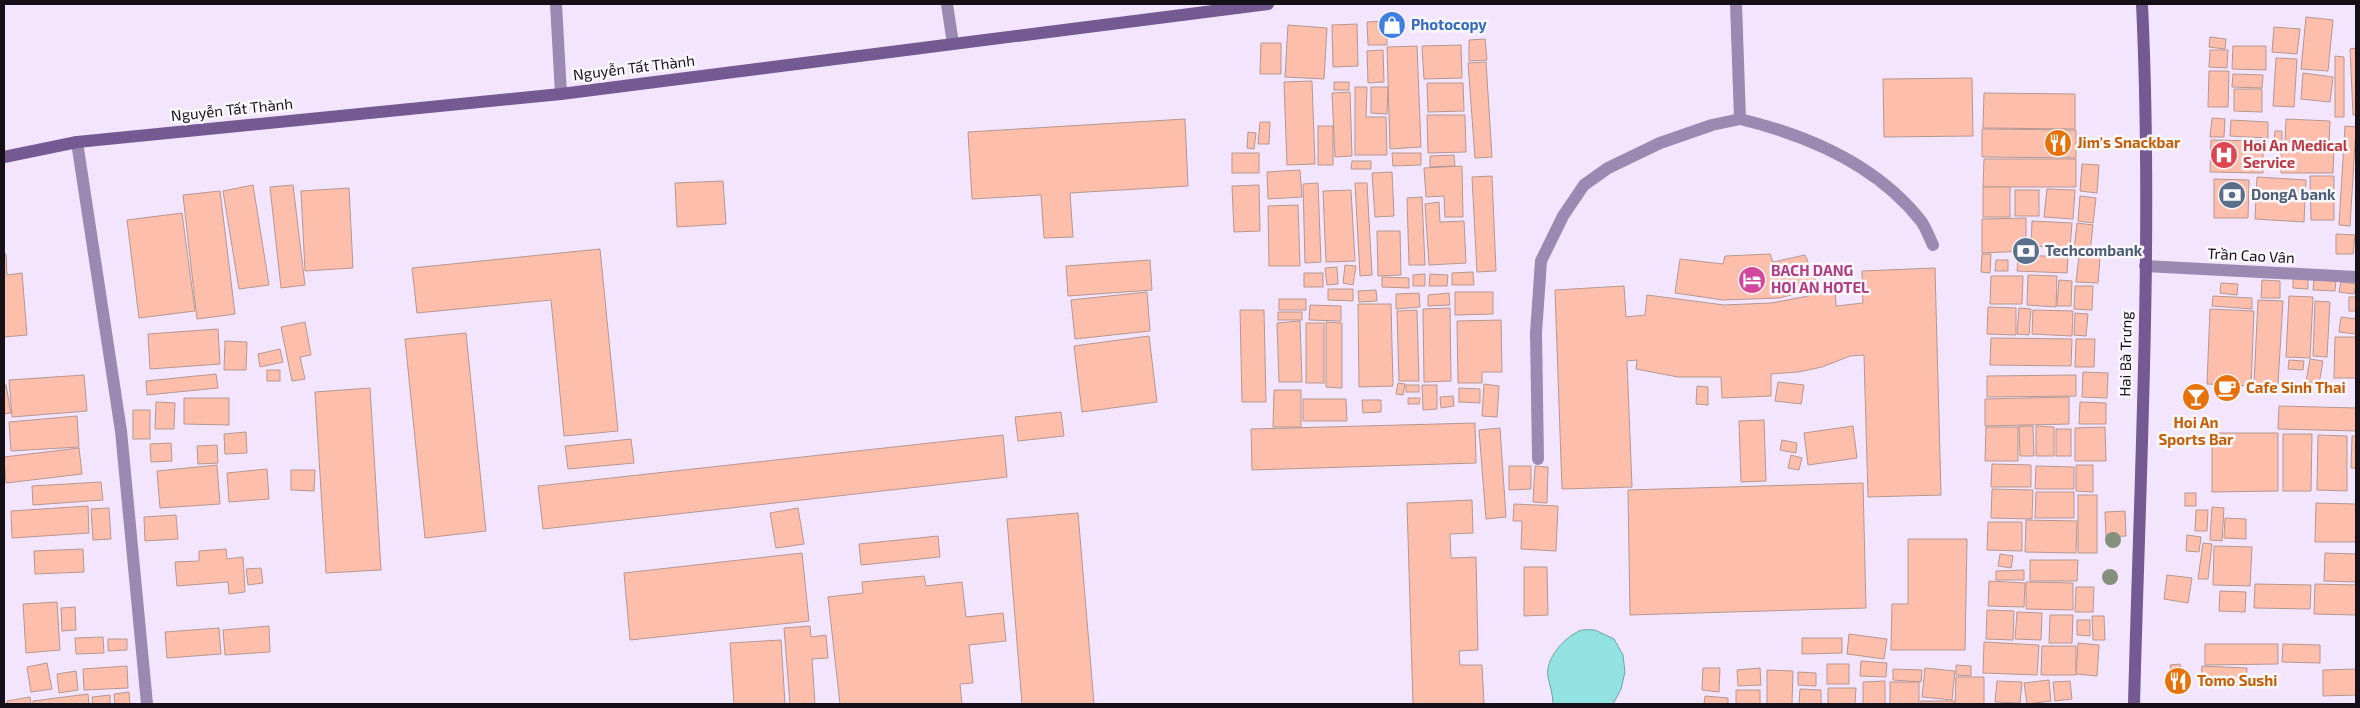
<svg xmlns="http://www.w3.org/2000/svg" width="2360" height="708" viewBox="0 0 2360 708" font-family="'Exo 2',sans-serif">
<rect width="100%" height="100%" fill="#f4e5ff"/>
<path fill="#93e2e2" stroke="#6da3a5" d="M1595 630 1614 639 1623 655 1625 672 1621 689 1613 704H1553C1553 694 1550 687 1548 677 1545 659 1563 639 1579 631 1583 629 1590 630 1595 630Z"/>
<g fill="#fdbeac" stroke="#b5978f">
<polygon points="2306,17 2333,20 2328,71 2301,69"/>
<polygon points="1386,21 1387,45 1368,45 1367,22"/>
<polygon points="1357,24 1358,66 1333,67 1332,25"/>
<polygon points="1288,25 1327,28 1324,79 1285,77"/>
<polygon points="2274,27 2300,29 2297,54 2272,52"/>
<polygon points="2210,37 2226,39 2225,49 2209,47"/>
<polygon points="1485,39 1487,60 1469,61 1469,40"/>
<polygon points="1261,43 1281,43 1281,74 1260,74"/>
<polygon points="1461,45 1462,78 1424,79 1422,46"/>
<polygon points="1417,46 1421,147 1390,149 1387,47"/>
<polygon points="2233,46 2266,46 2266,70 2232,69"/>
<polygon points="2356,48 2356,115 2353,115 2350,49"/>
<polygon points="1383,50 1384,82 1368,83 1367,51"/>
<polygon points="2210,50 2228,50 2227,68 2209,67"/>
<polygon points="2335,56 2344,57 2344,117 2335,117"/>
<polygon points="2276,58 2297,59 2294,107 2273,106"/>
<polygon points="1486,62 1492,157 1475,158 1468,63"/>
<polygon points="2209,71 2229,71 2228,107 2208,107"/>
<polygon points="2303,73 2333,77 2330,102 2301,99"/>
<polygon points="2233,74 2263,75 2262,88 2232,87"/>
<polygon points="1972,78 1973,136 1884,137 1883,79"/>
<polygon points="1312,81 1315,164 1287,165 1284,82"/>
<rect x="1334" y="82" width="15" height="8"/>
<polygon points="1427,83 1463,83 1464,111 1428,112"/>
<polygon points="1355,87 1367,87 1366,117 1386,117 1387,155 1355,155"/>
<polygon points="1371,87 1388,87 1387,114 1371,113"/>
<polygon points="2234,89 2262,89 2262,112 2234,111"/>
<polygon points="1350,92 1352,156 1335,157 1332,93"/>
<polygon points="1984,93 2075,94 2075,129 1983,128"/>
<polygon points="1427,115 1465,115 1466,152 1428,153"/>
<polygon points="2212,118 2225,119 2224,137 2210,137"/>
<polygon points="1185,119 1188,186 1070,193 1073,237 1044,238 1041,195 972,199 968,132"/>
<polygon points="2286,119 2330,121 2329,144 2285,142"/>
<polygon points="2231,120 2268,122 2268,138 2230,136"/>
<polygon points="1260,122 1270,122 1269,144 1258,144"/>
<rect x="1318" y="126" width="15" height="39"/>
<polygon points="2345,126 2356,127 2350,226 2339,225"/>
<polygon points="1982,129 2076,130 2076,158 1982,157"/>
<polygon points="2275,131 2282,131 2282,142 2274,141"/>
<polygon points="1248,132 1256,133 1254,149 1247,148"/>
<polygon points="2211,140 2263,141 2263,173 2210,172"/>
<polygon points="2281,147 2334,147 2333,173 2281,173"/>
<rect x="1232" y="153" width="27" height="20"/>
<polygon points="1392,153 1421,153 1421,165 1393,166"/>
<polygon points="1454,155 1455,166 1430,167 1430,156"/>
<polygon points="1984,159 2076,159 2076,187 1983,187"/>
<polygon points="1352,161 1371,161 1371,169 1351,169"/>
<polygon points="2082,164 2099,165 2097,193 2080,191"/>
<polygon points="1462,166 1463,217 1445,217 1444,196 1426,197 1424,168"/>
<polygon points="1300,170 1302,197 1268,199 1267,172"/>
<polygon points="1392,172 1394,216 1375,217 1372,173"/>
<polygon points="1492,176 1496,271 1477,272 1472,177"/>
<polygon points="2310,176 2334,176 2334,220 2311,220"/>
<polygon points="2257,177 2306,180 2304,222 2255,219"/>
<polygon points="2214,179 2249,180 2248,218 2214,218"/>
<polygon points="723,181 726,224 677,227 675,183"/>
<polygon points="1318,183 1321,262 1305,263 1303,184"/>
<polygon points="1355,183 1367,183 1372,275 1360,276"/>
<polygon points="253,185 269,285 239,289 223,191"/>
<polygon points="293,185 305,285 281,288 270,187"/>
<polygon points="1259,185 1260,231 1234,232 1232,186"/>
<rect x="1983" y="187" width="27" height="30"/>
<polygon points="349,188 353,268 305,271 301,191"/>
<polygon points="2047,189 2075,190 2073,219 2044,217"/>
<polygon points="1351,190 1355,261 1326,262 1323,191"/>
<rect x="2015" y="190" width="24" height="26"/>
<polygon points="220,191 235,314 197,319 183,195"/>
<polygon points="2080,196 2096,198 2093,223 2078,221"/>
<polygon points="1422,197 1425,265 1409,265 1407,198"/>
<polygon points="1439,202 1440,222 1464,221 1466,263 1429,265 1425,204"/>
<polygon points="1298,205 1300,266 1269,266 1268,206"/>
<polygon points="182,213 195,311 139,318 127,220"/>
<polygon points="2026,218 2026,251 1982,253 1982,219"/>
<polygon points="2032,221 2072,223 2070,248 2031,246"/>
<polygon points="2077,223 2093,225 2090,252 2074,250"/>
<polygon points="1377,231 1400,231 1401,275 1378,276"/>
<polygon points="2336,234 2355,235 2353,254 2336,254"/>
<polygon points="600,249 618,431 564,436 551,300 417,313 412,268"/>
<polygon points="4,254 6,254 7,275 22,273 27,335 4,337"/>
<polygon points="1770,254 1773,262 1805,255 1819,287 1780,298 1723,300 1675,293 1680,259 1723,264 1725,256"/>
<polygon points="1982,254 1991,254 1990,273 1981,272"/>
<polygon points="2018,255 2068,257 2067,273 2017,271"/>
<polygon points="2079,256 2100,257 2098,283 2076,282"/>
<polygon points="1150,260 1152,290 1068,296 1066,266"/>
<polygon points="1996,260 2008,260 2008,271 1995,271"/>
<polygon points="1345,265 1356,266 1353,285 1343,283"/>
<polygon points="1337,267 1338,284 1327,285 1325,268"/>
<polygon points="1935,268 1941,495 1868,497 1864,355 1850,356 1822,367 1798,372 1771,374 1771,396 1722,398 1721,377 1678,377 1636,369 1637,360 1627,361 1632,487 1562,489 1555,290 1624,286 1626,317 1645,315 1647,295 1724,305 1771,303 1808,296 1835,286 1836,306 1863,303 1862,271"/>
<polygon points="1473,272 1474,285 1452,285 1452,273"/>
<rect x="1304" y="273" width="19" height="14"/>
<polygon points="1425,274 1425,286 1413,286 1413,275"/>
<polygon points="1430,274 1448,275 1447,286 1429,286"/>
<polygon points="2028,275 2057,276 2056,307 2027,305"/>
<polygon points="1991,276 2023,276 2022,304 1990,304"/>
<polygon points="1382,277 1409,278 1409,288 1382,287"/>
<polygon points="2293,279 2308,279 2308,289 2293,288"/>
<polygon points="2059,280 2072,281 2071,306 2057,306"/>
<polygon points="2262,280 2280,281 2280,298 2261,298"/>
<polygon points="2314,280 2336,281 2335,291 2313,290"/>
<polygon points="2341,282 2356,284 2354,294 2339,292"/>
<polygon points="2221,283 2238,284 2237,295 2220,293"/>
<polygon points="2075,286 2093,286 2092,310 2074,309"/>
<polygon points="1328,289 1353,289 1353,301 1328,300"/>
<polygon points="1376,290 1377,301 1359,302 1358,291"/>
<polygon points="1147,292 1150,331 1075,339 1071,300"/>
<polygon points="1455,292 1493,292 1493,314 1455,315"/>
<polygon points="1419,293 1420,307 1396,309 1396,294"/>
<polygon points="1449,293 1450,305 1428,306 1428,295"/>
<polygon points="2213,296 2252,298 2252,309 2212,306"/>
<polygon points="2289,296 2313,297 2310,358 2286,357"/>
<rect x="2349" y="297" width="7" height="14"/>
<rect x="1279" y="299" width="27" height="11"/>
<polygon points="2258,300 2283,301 2278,384 2254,383"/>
<polygon points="2315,301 2330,302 2327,357 2313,356"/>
<polygon points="1358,304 1391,304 1393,386 1359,387"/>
<polygon points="1310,305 1341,306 1341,321 1309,320"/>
<polygon points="1988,307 2016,308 2016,335 1987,334"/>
<polygon points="1450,308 1451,381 1424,382 1423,309"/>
<polygon points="2019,308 2031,309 2029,335 2017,334"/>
<polygon points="2210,309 2254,311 2251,386 2207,384"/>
<polygon points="1240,310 1264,310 1266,402 1242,402"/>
<polygon points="1417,310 1419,381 1399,381 1397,311"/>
<polygon points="2033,310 2073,311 2072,336 2032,334"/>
<rect x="1278" y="312" width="24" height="8"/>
<polygon points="2075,313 2088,314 2086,336 2074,335"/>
<polygon points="2341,317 2356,319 2356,334 2339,332"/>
<polygon points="1501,320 1502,372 1482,372 1482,383 1458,383 1457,321"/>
<polygon points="1300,321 1302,382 1279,382 1277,323"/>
<polygon points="305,322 311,355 300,357 305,379 292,381 281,327"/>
<polygon points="1326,322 1342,323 1342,388 1326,387"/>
<rect x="1306" y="323" width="18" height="60"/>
<polygon points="218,329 220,364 150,369 148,334"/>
<polygon points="466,333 486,531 425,538 405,339"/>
<polygon points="1149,336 1157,402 1082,412 1074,346"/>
<polygon points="2335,337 2356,337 2356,378 2334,378"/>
<polygon points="1991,338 2072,339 2071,366 1990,365"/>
<polygon points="2076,339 2095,339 2094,367 2075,367"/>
<polygon points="225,341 247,342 246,370 224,370"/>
<polygon points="280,349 283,362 260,367 258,354"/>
<polygon points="2310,359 2323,361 2319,384 2306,382"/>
<polygon points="2289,360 2304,361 2303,370 2288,369"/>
<rect x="267" y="370" width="13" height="11"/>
<polygon points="2083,372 2108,373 2107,398 2082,397"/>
<polygon points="216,374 218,388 147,395 146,381"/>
<polygon points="84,375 87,411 12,417 9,380"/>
<polygon points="2076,375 2076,396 1987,397 1987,376"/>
<polygon points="1778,382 1804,385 1801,404 1775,401"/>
<polygon points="1398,383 1405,384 1403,395 1396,394"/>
<polygon points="1484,384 1499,386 1497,417 1482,416"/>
<polygon points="4,385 6,385 11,413 4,414"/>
<rect x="1406" y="385" width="13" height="7"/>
<polygon points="1422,385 1437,385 1437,409 1423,410"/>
<polygon points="1697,386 1708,387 1708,405 1696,404"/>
<polygon points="370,388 381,570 326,573 315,392"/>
<polygon points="1459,388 1480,389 1480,403 1459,402"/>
<polygon points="1274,390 1301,390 1301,427 1273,427"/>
<polygon points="1453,396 1454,406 1441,408 1440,397"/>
<polygon points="2069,397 2069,424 1985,426 1985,399"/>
<polygon points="184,398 229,398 229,425 184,424"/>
<polygon points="1408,398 1420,398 1419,404 1408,404"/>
<polygon points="1303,399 1346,399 1347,421 1303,421"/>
<polygon points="1362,400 1381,400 1381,412 1363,413"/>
<polygon points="156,402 175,403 174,429 155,429"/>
<polygon points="2080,402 2106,403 2106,424 2079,424"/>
<polygon points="2279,406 2356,408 2356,431 2278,429"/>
<rect x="133" y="410" width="17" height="29"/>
<polygon points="1061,412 1064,436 1018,441 1015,417"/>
<polygon points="77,416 79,447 11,451 9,422"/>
<polygon points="1764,420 1766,481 1741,482 1739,421"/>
<polygon points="1475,423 1476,463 1252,470 1251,429"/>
<polygon points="1853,426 1857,458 1808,465 1804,433"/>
<polygon points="2019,426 2033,426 2034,456 2020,456"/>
<polygon points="2036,426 2054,427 2054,456 2036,456"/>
<polygon points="1986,427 2018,427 2018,461 1985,461"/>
<polygon points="2105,427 2106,461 2075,461 2075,428"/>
<polygon points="1500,428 1506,517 1486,519 1479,430"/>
<rect x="2056" y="429" width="15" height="27"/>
<polygon points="246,432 247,453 225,454 224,434"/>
<polygon points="2212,433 2278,433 2278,491 2212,492"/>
<polygon points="2283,434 2312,434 2311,491 2283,491"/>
<polygon points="1003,435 1007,477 543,529 538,486"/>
<polygon points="2318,435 2347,436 2347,491 2317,490"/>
<polygon points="2352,436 2356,436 2356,468 2351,468"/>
<polygon points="631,439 634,463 568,469 565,446"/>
<polygon points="1782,440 1797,443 1796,453 1780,450"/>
<polygon points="171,443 172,461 151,462 150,444"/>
<polygon points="217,445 218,463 198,464 197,446"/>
<polygon points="79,448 82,474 6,483 4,457"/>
<polygon points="1791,455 1802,458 1799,470 1788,468"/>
<polygon points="1992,464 2031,465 2031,487 1991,487"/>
<polygon points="217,465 220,504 160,508 157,471"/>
<polygon points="2076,465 2093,465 2093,492 2076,491"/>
<polygon points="1509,466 1531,466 1531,489 1509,490"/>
<polygon points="1535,466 1548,467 1547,503 1533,502"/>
<polygon points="2036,466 2074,467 2074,489 2035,489"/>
<polygon points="267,469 269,499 229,502 227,473"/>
<polygon points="291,470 315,470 314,491 291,490"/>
<polygon points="101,482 103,500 33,505 32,486"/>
<polygon points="1863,483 1866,608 1630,615 1628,490"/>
<polygon points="1992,489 2033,490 2032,519 1991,518"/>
<polygon points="2036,492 2074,492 2074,518 2035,518"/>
<rect x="2185" y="493" width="11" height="13"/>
<rect x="2078" y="495" width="19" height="58"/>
<polygon points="1472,500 1473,533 1450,534 1451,558 1476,557 1478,650 1459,651 1460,665 1482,665 1484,704 1413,704 1407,503"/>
<polygon points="2316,503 2356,504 2356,542 2315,542"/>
<polygon points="1514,504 1558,506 1556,551 1521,549 1522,521 1513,521"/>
<polygon points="88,506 89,533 12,538 11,511"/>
<polygon points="2212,507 2224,508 2222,541 2210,540"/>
<polygon points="109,508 111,539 93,540 91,509"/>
<polygon points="798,508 804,544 776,548 770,513"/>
<polygon points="2196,510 2208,510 2207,531 2195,531"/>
<polygon points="2125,511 2126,536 2106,537 2105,512"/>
<polygon points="1078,513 1094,704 1022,704 1007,519"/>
<polygon points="176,515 178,539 145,541 144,517"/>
<polygon points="2225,518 2246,519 2246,539 2224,538"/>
<polygon points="2026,520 2077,521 2076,553 2025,552"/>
<polygon points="1988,522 2022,522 2022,551 1987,550"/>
<polygon points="2187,535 2201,537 2199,552 2186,551"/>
<polygon points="938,536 940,557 861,565 859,544"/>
<polygon points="1908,539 1967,539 1965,650 1891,650 1892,604 1908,604"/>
<polygon points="2203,543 2212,544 2208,579 2198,579"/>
<polygon points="2214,546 2252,547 2250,586 2213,585"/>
<polygon points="83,549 84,572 35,574 34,551"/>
<polygon points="226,549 227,559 243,557 245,592 229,594 228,582 177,586 175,562 199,561 199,551"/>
<polygon points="802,553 809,621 630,640 624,573"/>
<polygon points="2325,553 2356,554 2356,582 2324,581"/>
<polygon points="2000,554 2013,556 2011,568 1998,566"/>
<polygon points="2030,560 2078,560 2077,581 2030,581"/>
<polygon points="1524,567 1547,567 1548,615 1524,616"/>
<polygon points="261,568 263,583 248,585 246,569"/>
<polygon points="2024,570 2024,580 1996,580 1996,571"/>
<polygon points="2167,575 2192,578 2188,603 2164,599"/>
<polygon points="924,576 926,586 962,582 966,617 1003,613 1006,641 969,645 973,683 960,684 962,704 840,704 828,597 863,593 862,582"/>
<polygon points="1989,581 2025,583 2024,607 1988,606"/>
<polygon points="2026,582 2073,583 2073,610 2026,609"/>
<polygon points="2255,584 2311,585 2310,609 2254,608"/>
<polygon points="2315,584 2356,585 2356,615 2314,614"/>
<polygon points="2076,587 2094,587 2093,612 2075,612"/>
<polygon points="2220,591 2246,592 2245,612 2219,611"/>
<polygon points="57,602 60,650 26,653 23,604"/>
<polygon points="75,607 76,630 62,631 61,608"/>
<polygon points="1987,610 2014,611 2013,640 1986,639"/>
<polygon points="2017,612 2042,613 2041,640 2015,639"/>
<polygon points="2050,615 2073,615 2072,643 2049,643"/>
<polygon points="2092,616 2104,616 2105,640 2093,640"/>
<polygon points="2077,620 2090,620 2090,636 2077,635"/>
<polygon points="269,626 270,652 225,655 223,630"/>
<polygon points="810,626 811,637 826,635 828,658 812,659 815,704 790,704 784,628"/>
<polygon points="219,628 221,654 167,658 165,632"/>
<polygon points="1849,634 1887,639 1884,659 1847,654"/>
<polygon points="103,637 104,653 76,654 75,638"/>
<polygon points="1802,638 1842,638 1842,653 1802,654"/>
<polygon points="108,639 127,639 127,650 108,651"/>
<polygon points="781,640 785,704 734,704 730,643"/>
<polygon points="1984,642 2039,645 2037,675 1983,673"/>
<polygon points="2078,643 2099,645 2097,676 2076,674"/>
<polygon points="2205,644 2278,644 2278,664 2205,665"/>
<polygon points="2283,644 2320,645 2320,663 2282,662"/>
<polygon points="2042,646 2076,646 2076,675 2041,675"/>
<polygon points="1861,661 1887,663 1886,677 1860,676"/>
<polygon points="47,663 52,689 31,692 27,667"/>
<rect x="1827" y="664" width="22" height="20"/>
<polygon points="2180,664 2183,682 2173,683 2170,665"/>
<polygon points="1956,665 1971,666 1971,676 1956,675"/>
<polygon points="127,666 128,688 84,690 83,669"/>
<polygon points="2202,666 2247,668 2246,686 2201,684"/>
<polygon points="1703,668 1720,668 1719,692 1702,690"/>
<polygon points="1760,668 1761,685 1738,686 1737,670"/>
<polygon points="1925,668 1955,671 1952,700 1922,697"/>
<polygon points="1893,669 1922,670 1921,682 1893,680"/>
<polygon points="2356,669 2356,695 2323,696 2323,670"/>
<polygon points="1767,670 1793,671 1792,704 1767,704"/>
<polygon points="76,671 78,690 59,693 57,674"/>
<polygon points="1798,672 1816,673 1816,686 1798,685"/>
<polygon points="1956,677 1984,677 1984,704 1955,704"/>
<polygon points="2049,680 2051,701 2027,704 2024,683"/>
<polygon points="1885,681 1885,704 1863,704 1863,682"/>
<polygon points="1997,681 2022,682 2020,703 1995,702"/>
<polygon points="2070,681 2072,699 2055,701 2053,682"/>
<rect x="1890" y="682" width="29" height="22"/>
<polygon points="1828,688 1856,688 1855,704 1828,704"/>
<polygon points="1800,689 1821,690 1821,704 1799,704"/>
<rect x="1736" y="690" width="24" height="14"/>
<polygon points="129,692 130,704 115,704 114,694"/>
<polygon points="88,694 89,704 33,704 33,701"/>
<polygon points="110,695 110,704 93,704 92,697"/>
<polygon points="1705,696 1728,698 1728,704 1704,704"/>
<polygon points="30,697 31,704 7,704 7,701"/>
<rect x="1921" y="701" width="33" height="3"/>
</g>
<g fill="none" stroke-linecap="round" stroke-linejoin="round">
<g stroke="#9b89b1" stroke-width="12">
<polyline points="947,4 953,44"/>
<path d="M1740 119C1807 135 1877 165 1921 221 1926 228 1929 237 1933 245"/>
<polyline points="1538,459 1536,333 1541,261 1563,216 1584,185 1608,168 1660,143 1712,125 1740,119 1736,4"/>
</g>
<g stroke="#9b89b1" stroke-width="12">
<polyline points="556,4 561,94"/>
<polyline points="77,142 121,431 147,704"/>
<polyline points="2145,266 2356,277"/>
</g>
<g stroke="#755993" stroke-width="12">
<polyline points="4,157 77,142 561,94 1268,4"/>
<path d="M2134 704C2140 471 2153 237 2142 4"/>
</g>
</g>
<g fill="#858f7d">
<circle cx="2113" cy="540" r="8"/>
<circle cx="2110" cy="577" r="8"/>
</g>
<defs>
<g id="shop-disc" transform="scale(1.4375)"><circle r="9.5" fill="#3f7fe0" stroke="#faf7fd"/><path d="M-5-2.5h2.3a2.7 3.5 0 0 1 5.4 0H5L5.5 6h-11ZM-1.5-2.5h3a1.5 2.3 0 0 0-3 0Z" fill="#fff"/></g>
<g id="restaurant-disc" transform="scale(1.4375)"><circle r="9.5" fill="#e8710a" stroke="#faf7fd"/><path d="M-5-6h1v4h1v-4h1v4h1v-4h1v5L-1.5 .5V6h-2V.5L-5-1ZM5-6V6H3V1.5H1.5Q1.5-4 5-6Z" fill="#fff"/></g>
<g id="hospital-disc" transform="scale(1.4375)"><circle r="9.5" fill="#e0444e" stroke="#faf7fd"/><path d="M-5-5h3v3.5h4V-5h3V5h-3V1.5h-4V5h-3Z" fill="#fff"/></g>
<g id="bank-disc" transform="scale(1.4375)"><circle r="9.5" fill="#5c6f8a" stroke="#faf7fd"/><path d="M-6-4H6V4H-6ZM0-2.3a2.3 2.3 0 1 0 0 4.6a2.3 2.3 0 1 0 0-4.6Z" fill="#fff"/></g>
<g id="hotel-disc" transform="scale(1.4375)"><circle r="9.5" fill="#d1479c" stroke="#faf7fd"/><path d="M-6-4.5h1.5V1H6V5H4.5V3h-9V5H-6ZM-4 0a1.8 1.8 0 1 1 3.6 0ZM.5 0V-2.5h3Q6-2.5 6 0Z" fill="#fff"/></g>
<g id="cafe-disc" transform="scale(1.4375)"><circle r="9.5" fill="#e8710a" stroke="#faf7fd"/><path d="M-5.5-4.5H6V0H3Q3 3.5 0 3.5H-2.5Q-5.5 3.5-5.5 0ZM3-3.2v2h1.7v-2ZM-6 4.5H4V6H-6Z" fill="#fff"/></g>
<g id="bar-disc" transform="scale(1.4375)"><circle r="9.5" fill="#e8710a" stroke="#faf7fd"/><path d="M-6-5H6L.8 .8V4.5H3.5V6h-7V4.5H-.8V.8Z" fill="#fff"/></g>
</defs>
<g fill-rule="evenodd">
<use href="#shop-disc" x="1392" y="25"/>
<use href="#restaurant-disc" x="2058" y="143"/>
<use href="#hospital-disc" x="2224" y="155"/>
<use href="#bank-disc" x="2232" y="195"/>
<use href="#bank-disc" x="2026" y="251"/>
<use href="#hotel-disc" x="1752" y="280"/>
<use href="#cafe-disc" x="2227" y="388"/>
<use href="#bar-disc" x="2196" y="397"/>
<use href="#restaurant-disc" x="2178" y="681"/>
</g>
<g text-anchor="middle" stroke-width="5" stroke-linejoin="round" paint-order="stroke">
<g font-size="15" font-weight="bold" fill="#366cbe" stroke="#faf7fd" text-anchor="start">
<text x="1411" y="30">Photocopy</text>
</g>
<g font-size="15" fill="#151018" stroke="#faf7fd">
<text transform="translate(634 68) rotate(-7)" y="5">Nguyễn Tất Thành</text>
<text transform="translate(232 110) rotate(-6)" y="5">Nguyễn Tất Thành</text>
<text transform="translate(2251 256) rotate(3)" y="5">Trần Cao Vân</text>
<text transform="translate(2126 354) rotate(-89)" y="5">Hai Bà Trưng</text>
</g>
<g font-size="15" font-weight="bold" fill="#c56008" stroke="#faf7fd" text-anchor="start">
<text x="2077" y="148">Jim's Snackbar</text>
<text x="2246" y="393">Cafe Sinh Thai</text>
<text x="2196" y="428" text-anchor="middle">Hoi An<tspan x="2196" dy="17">Sports Bar</tspan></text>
<text x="2197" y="686">Tomo Sushi</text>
</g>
<g font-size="15" font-weight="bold" fill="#be3a42" stroke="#faf7fd" text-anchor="start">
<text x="2243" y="151">Hoi An Medical<tspan x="2243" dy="17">Service</tspan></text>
</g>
<g font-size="15" font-weight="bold" fill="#4e5e75" stroke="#faf7fd" text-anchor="start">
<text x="2251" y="200">DongA bank</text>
<text x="2045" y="256">Techcombank</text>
</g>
<g font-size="15" font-weight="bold" fill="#b23c85" stroke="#faf7fd" text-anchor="start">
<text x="1771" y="276">BACH DANG<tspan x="1771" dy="17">HOI AN HOTEL</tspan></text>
</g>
</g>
<rect width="2360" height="708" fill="none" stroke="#151018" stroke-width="10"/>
</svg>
